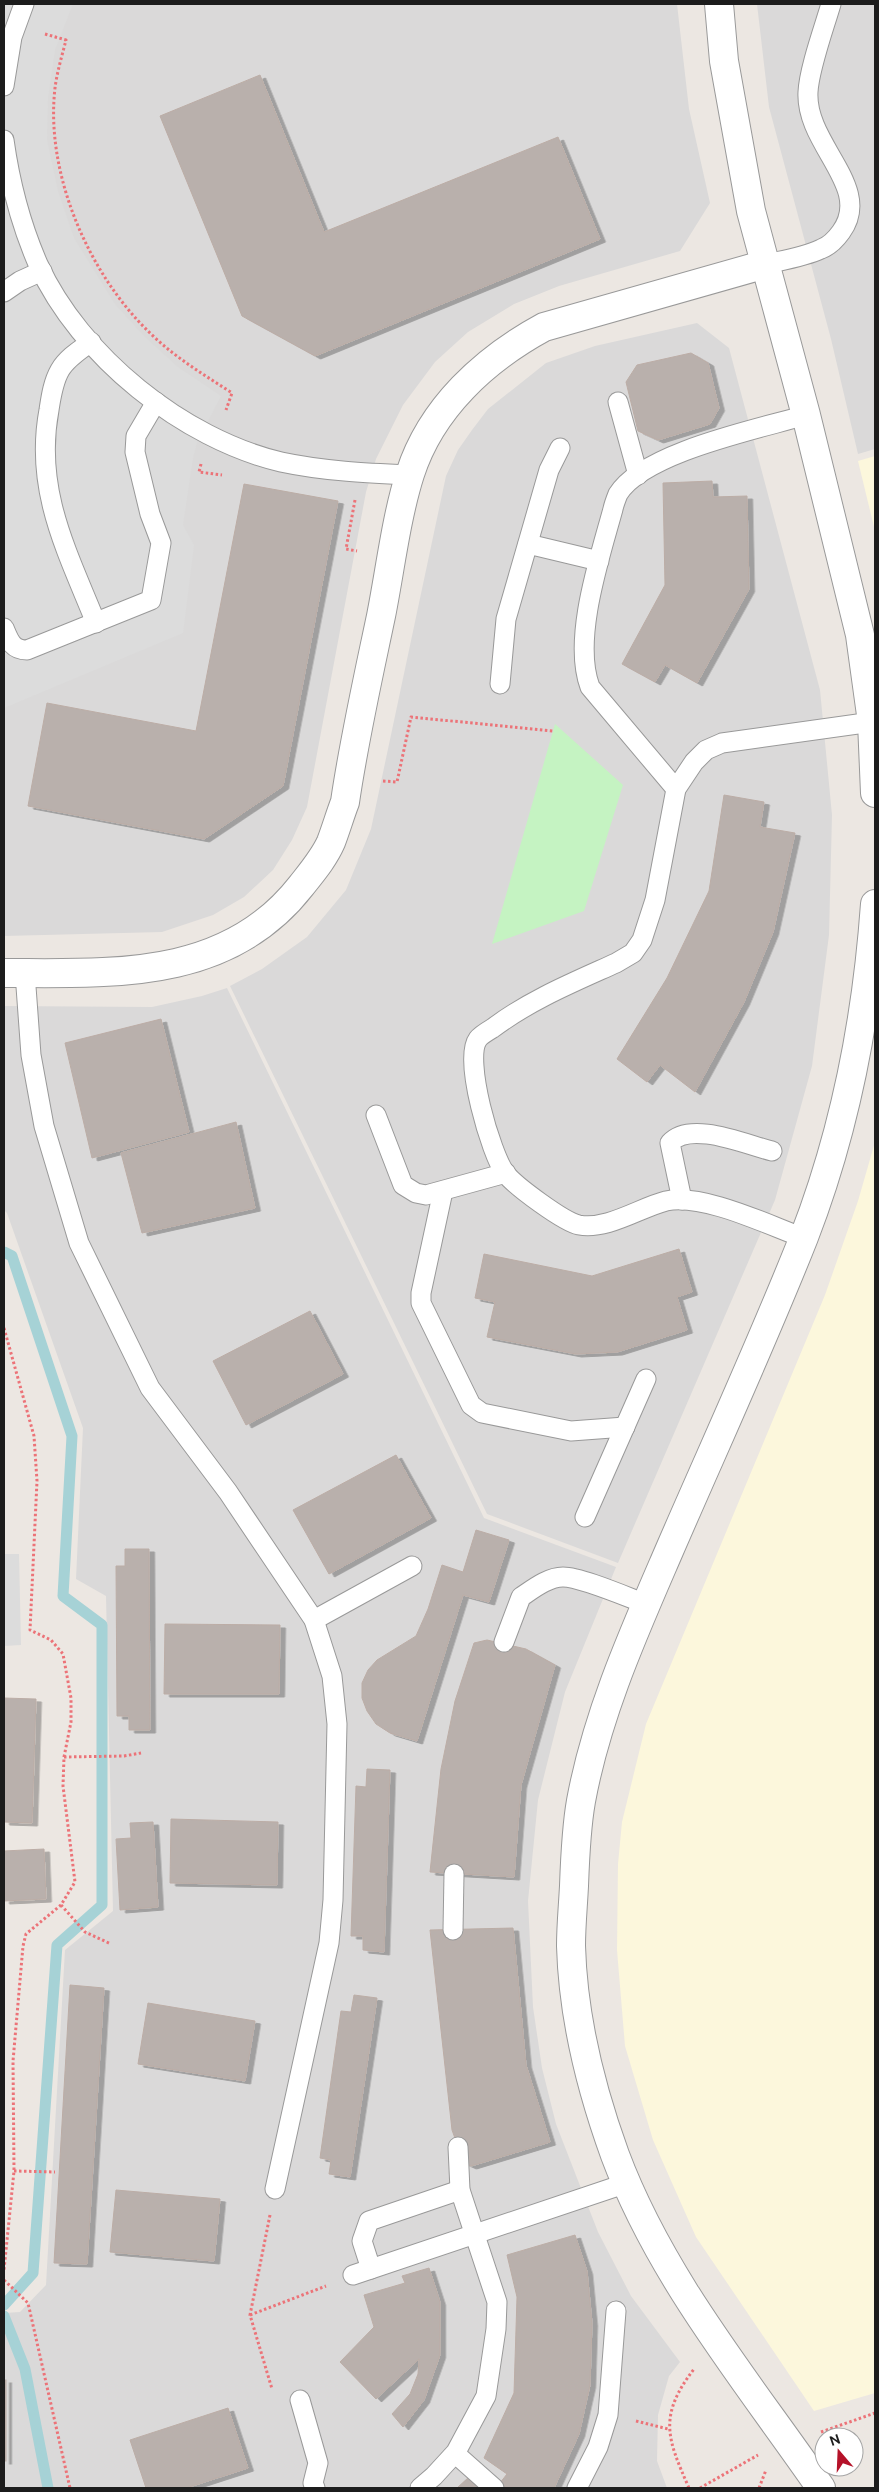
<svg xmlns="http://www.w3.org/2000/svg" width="879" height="2492" viewBox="0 0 879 2492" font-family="Ubuntu,sans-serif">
<defs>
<filter id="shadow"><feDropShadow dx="5.5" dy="3" stdDeviation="0" flood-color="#0004"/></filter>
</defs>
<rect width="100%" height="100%" fill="#ece7e2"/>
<g fill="#dad9d9">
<polygon points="4,4 677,4 689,109 710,203 680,251 559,286 514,304 468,332 435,362 403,405 376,459 366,492 307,807 292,840 273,870 244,897 213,915 162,932 4,936"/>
<polygon points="757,4 875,4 875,449 858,454 831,339 769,107"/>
<polygon points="697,323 729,348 820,690 832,815 829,935 812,1066 775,1200 618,1563 487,1514 230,986 262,969 307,937 346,890 371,829 446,476 458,450 472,430 488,409 546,363 595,346"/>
<polygon points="227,988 484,1518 616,1567 565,1692 538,1800 528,1901 533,2007 542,2068 556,2124 598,2232 631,2296 680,2362 669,2376 658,2415 657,2461 667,2488 4,2488 4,2313 20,2312 46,2285 65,1950 113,1911 106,1596 76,1579 83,1428 7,1213 4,1210 4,1006 152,1007 202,996"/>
</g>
<g fill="#fcf7dc">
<polygon points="875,456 875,531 858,461"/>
<polygon points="875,1142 875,2393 814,2411 696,2237 653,2140 625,2046 617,1950 618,1864 622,1822 646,1724 825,1295 858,1201"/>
</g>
<polygon fill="#c5f3c2" points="555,724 623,785 584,911 492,944"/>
<g fill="#dcdcdc">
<polygon points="4,4 73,4 55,50 48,98 47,140 58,191 74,238 115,304 144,336 178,367 221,396 197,443 193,458 183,525 194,545 183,633 4,708"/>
<polygon points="4,1554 19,1554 21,1645 4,1646"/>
</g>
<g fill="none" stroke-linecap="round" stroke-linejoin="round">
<g stroke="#a6d2d6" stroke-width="11">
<polyline points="4,1252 12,1256 72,1436 63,1596 102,1625 102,1905 57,1945 33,2273 4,2305"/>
<polyline points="4,2316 25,2369 48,2488"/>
</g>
</g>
<g fill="#b9b0ac" stroke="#bcada6" filter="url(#shadow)">
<polygon points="260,75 324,232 558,137 600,239 315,356 242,316 160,116"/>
<polygon points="691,353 708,363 719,408 710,424 658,440 638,431 626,382 637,365"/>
<polygon points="712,481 713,497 747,496 749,589 697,683 665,665 655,682 622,664 665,585 663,483"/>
<polygon points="244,484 338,501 283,786 204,839 28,806 47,703 196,731"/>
<polygon points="724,795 764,802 760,827 795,833 773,932 744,1002 695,1092 660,1065 647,1082 617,1059 667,978 709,891"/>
<polygon points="161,1019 189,1132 92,1158 65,1043"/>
<polygon points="236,1122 255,1208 142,1233 121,1153"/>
<polygon points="679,1249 692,1292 677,1297 687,1330 617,1352 576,1354 487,1337 495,1302 475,1298 484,1254 592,1276"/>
<polygon points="310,1311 343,1374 246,1425 213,1361"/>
<polygon points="396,1455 431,1518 329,1574 293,1510"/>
<polygon points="476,1530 509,1540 489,1602 463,1595 417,1741 390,1733 376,1724 367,1711 362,1698 362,1683 368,1670 377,1660 416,1636 428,1609 442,1565 463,1572"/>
<polygon points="125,1549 149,1549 150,1730 129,1730 129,1716 117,1716 116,1566 125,1566"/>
<polygon points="165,1624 280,1625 279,1694 164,1694"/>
<polygon points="487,1640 526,1649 555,1665 521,1785 514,1877 430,1872 441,1769 455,1701 474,1643"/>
<polygon points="4,1698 36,1699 32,1823 4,1822"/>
<polygon points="367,1769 390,1770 384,1952 363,1950 363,1936 351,1936 356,1786 366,1787"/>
<polygon points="171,1819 278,1822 277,1885 170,1883"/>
<polygon points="153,1822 158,1907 120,1910 116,1839 131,1838 130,1823"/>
<polygon points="44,1849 46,1899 4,1901 4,1851"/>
<polygon points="513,1928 526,2065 550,2142 471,2166 464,2163 452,2130 430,1930"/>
<polygon points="70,1985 104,1988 87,2264 54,2263"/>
<polygon points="354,1995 377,1998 350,2177 329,2174 331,2160 320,2158 341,2011 351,2012"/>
<polygon points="148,2003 255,2021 245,2081 138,2064"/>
<polygon points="116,2190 220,2199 214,2261 110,2252"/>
<polygon points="575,2235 587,2271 592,2323 590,2385 579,2434 554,2488 496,2488 507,2474 484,2458 514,2393 517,2297 507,2255"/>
<polygon points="429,2268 440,2302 440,2355 424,2400 403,2427 392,2414 410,2394 418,2374 419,2359 376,2399 340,2362 374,2327 364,2295 405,2283 402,2276"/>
<rect x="4" y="2380" width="2" height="81"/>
<polygon points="228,2408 248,2468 186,2488 146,2488 130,2440"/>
<polygon points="469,2477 479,2488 457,2488"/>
</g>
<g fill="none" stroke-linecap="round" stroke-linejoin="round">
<g stroke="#999" stroke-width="21">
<g id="service">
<polyline points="4,86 12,37 24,4"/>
<path d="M4 140C10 183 21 225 38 264 80 356 183 439 281 462 323 471 366 473 409 475"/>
<path d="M766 264C784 260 804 257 821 249 829 246 836 239 841 232 874 187 805 145 808 92 809 69 824 28 831 4"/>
<polyline points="4,292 20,281 42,271"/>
<path d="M91 342C80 350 67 358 60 370 53 382 51 397 49 410 34 490 67 551 96 623"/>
<polyline points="618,402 638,475"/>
<polyline points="528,544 599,561"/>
<path d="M4 628C9 640 12 650 27 650L151 600 161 543 150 514 135 452 136 436 156 402"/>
<polyline points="500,684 506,619 549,470 560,448"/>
<path d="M676 789 590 687C572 639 600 557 613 509 614 504 616 499 618 494 644 452 759 429 806 415"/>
<polyline points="25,973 31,1055 44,1126 79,1243 150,1388 228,1492 314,1620 332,1676 337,1724 333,1900 329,1943 275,2189"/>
<polyline points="376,1115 403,1185 416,1193 426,1195 506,1173"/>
<polyline points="443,1191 421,1293 421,1303 471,1405 482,1413 571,1431 625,1427"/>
<path d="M682 1200 670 1143C690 1120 747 1145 772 1151"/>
<path d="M804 1238C768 1225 703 1193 666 1201 639 1208 608 1230 579 1225 564 1222 515 1186 505 1173 491 1154 463 1059 478 1039 481 1035 488 1031 493 1028 530 1000 574 982 616 963L633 953 642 940 655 900 676 789 694 762 706 750 722 743 872 722"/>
<polyline points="585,1517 646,1379"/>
<polyline points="314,1620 412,1566"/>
<path d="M504 1642 521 1597C533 1589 548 1577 563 1577 581 1577 627 1597 646 1604"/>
<polyline points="453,1930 454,1874"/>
<polyline points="371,2269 362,2241 369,2221 460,2190"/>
<polyline points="353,2275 627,2183"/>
<polyline points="300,2400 318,2463 313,2483 315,2488"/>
<polyline points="459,2457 494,2488"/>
<polyline points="420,2488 434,2476 456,2452 486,2396 496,2329 497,2302 460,2190 458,2147"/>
<polyline points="577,2488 598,2447 608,2415 616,2311"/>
</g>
</g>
<g stroke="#999" stroke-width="30">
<g id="tertiary">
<polyline points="719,4 724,61 751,211 806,415 860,635 872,722 875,793"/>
<path d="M4 973C112 973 227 981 301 886 312 872 324 858 331 842 336 829 340 815 345 802 354 740 368 678 381 616 390 571 396 518 410 474 431 408 485 359 544 327L766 264"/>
<path d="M821 2488C747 2381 661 2278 615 2155 591 2089 573 2017 571 1946 571 1926 573 1906 574 1886 575 1858 576 1829 581 1801 597 1714 634 1632 669 1551 714 1447 762 1343 804 1237 845 1131 867 1017 875 904"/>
</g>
</g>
<g stroke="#ec7378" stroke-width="3" stroke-dasharray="2.5 2.5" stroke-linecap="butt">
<path d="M45 34 66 40C62 56 57 72 55 88 45 174 89 274 149 332 174 357 203 374 232 393L226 410"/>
<polyline points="201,464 199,472 222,475"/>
<polyline points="355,500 346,549 357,551"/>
<polyline points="383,781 397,782 411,717 553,731"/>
<polyline points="4,1328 34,1436 37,1481 30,1630 51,1640 63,1654 71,1698 71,1722 64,1757 63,1786 75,1882 61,1905 26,1934 23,1946 13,2061 14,2171 4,2270"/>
<polyline points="64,1757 124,1756 141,1753"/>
<polyline points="61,1905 85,1932 111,1944"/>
<polyline points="14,2171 55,2172"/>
<polyline points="270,2215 250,2315 272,2389"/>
<polyline points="4,2280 28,2303 70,2488"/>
<polyline points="250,2315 326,2286"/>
<polyline points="636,2421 668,2429"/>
<polyline points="821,2432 875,2413"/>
<path d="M689 2488C667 2438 658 2416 694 2369"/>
<polyline points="700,2488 758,2455"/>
<polyline points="759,2488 766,2470"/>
</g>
<use href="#service" stroke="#fff" stroke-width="19"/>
<use href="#tertiary" stroke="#fff" stroke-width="28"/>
</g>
<rect width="879" height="2492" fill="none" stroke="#1c1c1c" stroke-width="10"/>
<g transform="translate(839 2452) rotate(341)"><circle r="24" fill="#ffffff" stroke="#a4a4a4"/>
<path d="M0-4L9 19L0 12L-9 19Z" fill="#b51229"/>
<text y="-8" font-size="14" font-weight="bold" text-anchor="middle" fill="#1c1c1c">N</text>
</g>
</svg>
